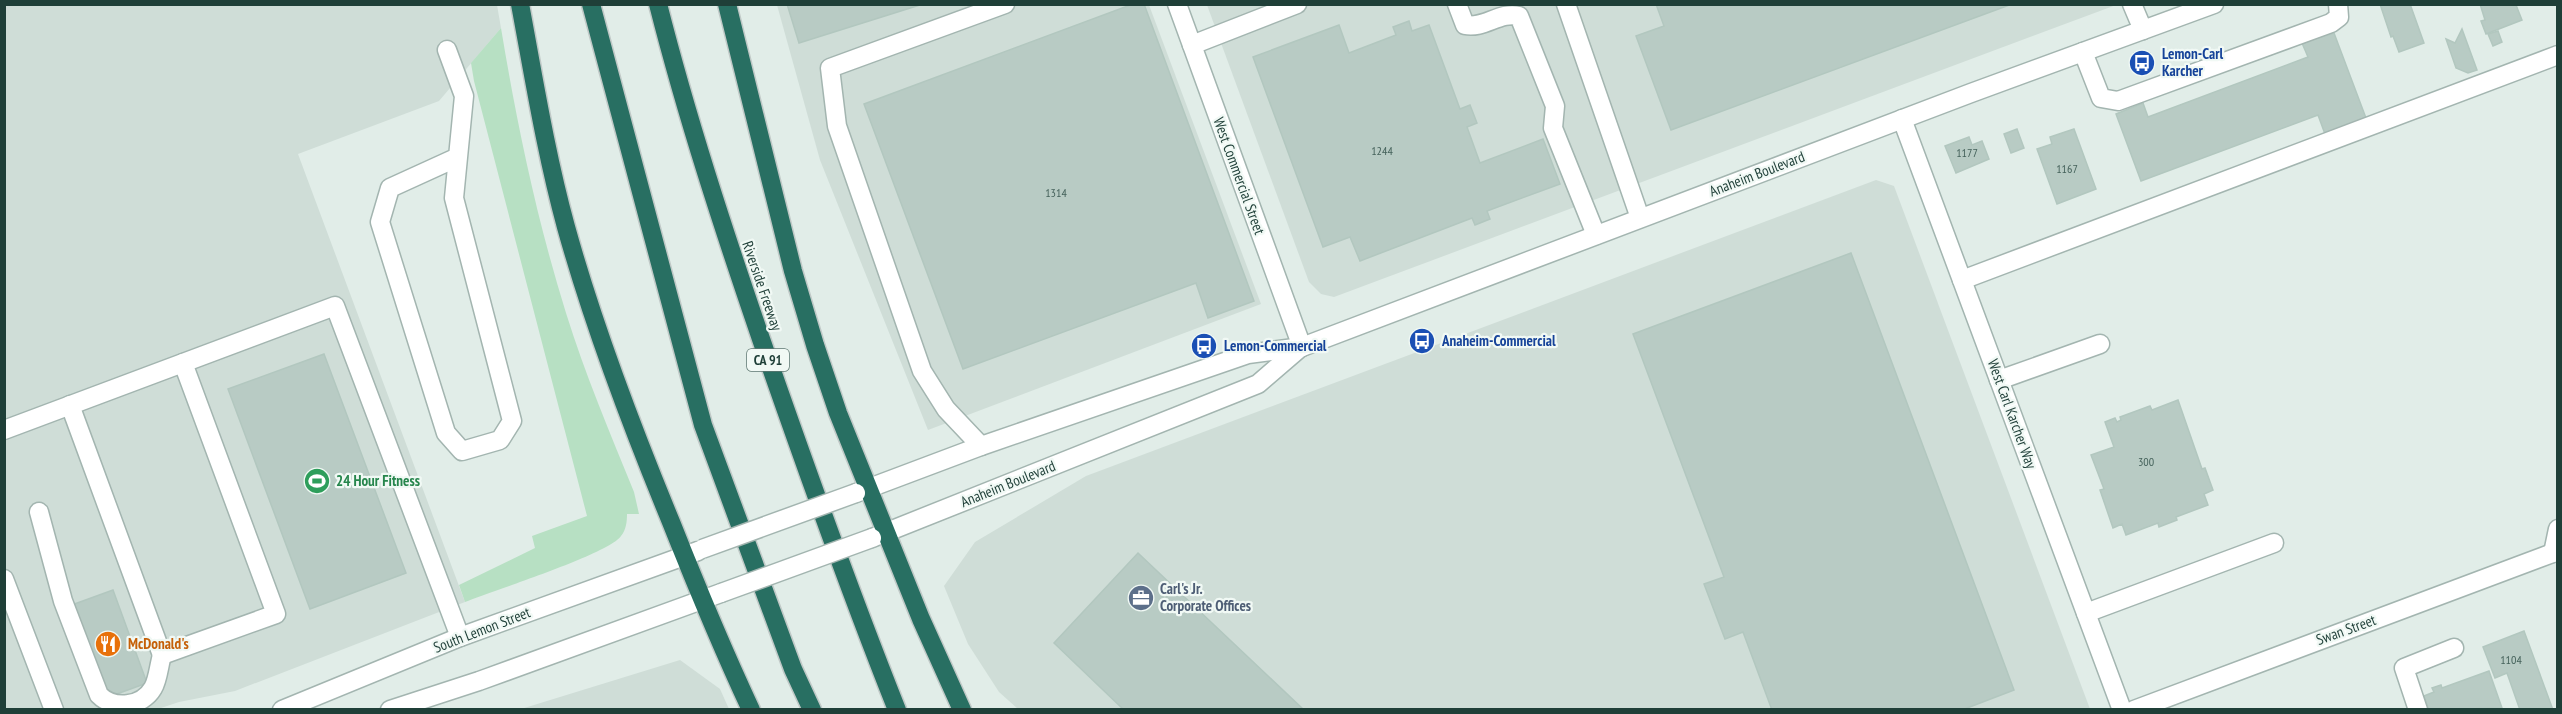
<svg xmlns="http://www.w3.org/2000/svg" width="2562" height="714" viewBox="0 0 2562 714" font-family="'PT Sans Narrow',sans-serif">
<rect width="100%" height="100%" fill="#e1ede8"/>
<g fill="#cfddd7">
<polygon points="4,5 497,5 501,28 439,101 298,154 465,602 235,691 179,702 158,709 5,709"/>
<polygon points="777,5 1149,5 1261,304 928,430 820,160"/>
<polygon points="1207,5 2116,5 1334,297 1321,294 1309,282"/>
<polygon points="1876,180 1894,186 2090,709 1018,709 999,692 968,644 944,586 975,542 1086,476"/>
<polygon points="680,660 720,689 729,709 521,709"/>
</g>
<path fill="#b7e0c3" d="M501 28C517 125 537 220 566 313 585 374 610 433 634 492L639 514H627C627 522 626 530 621 536 609 554 492 591 465 602L459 585 535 548 532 536 587 516 474 81 471 63Z"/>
<g fill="#b8cbc4" stroke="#b2c7bf" stroke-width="1.5">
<polygon points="787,4 923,4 799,43"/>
<polygon points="1133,4 1144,4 1254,301 1208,318 1196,283 963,369 864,104"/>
<polygon points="1656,4 2012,4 1671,130 1636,36 1664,26"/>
<polygon points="2380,4 2410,4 2424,43 2399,52 2393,36 2391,37"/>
<polygon points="2480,4 2516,5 2522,20 2486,34 2481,21 2485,20"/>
<polygon points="1409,21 1412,31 1429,25 1460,109 1470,105 1477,123 1467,127 1480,163 1543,139 1560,184 1487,211 1490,219 1475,225 1472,218 1360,261 1350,237 1323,247 1253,57 1339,25 1349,53 1396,35 1393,27"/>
<polygon points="2462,29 2477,70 2468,73 2456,68 2446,39 2455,43"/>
<polygon points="2498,31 2502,42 2493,46 2488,34"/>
<polygon points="2334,33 2366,118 2325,134 2318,115 2141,181 2116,114 2143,103 2148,117 2308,57 2302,43"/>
<polygon points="2017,129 2024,148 2011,153 2004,134"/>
<polygon points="2074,129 2096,189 2057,204 2037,149 2052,144 2050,137"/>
<polygon points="1969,137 1972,145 1982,141 1989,159 1956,173 1945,146"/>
<polygon points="1851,253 2014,690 1962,710 1772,710 1743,632 1725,639 1704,584 1724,577 1633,334"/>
<polygon points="324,354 406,573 310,609 228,389"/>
<polygon points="2178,400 2202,469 2205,468 2213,490 2204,494 2208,505 2176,517 2177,520 2159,527 2158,523 2126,535 2122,524 2113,528 2100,490 2104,489 2091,455 2114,447 2105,422 2115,418 2117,422 2121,420 2120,417 2150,406 2152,410"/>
<polygon points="1138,553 1304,710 1124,710 1054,643"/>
<polygon points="113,590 147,683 103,699 69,606"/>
<polygon points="2524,631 2553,710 2520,710 2507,673 2495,678 2483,647"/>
<polygon points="2489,671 2502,708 2429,710 2424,696 2434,692 2432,688 2441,685 2442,688"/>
</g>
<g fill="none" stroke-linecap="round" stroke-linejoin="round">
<g stroke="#a3b5b0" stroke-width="21">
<g id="minor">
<polyline points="1177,4 1302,347"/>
<path d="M1457 4 1465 25C1484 29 1500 11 1519 16L1555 106 1553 128 1596 235"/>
<polyline points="1566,4 1640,218"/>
<polyline points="2132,4 2143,30"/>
<polyline points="1192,45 1297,4"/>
<polyline points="447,50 464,96 454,198 512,421 500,440 462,451 446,433 380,222 390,188 458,157"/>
<polyline points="2083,52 2101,98 2118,101 2331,23 2339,17 2338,4"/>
<polyline points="1902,119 2122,710"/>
<polyline points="1962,280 2558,55"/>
<polyline points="1999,380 2100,344"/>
<polyline points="70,405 162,655 276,614 183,363"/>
<polyline points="4,430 335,306 460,637"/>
<polyline points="981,446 946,409 922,371 837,126 830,68 1005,4"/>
<polyline points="856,493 981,446 1248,354 1302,347 1971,93 2214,4"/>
<path d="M39 512 63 601 99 695C114 710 142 707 153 688 158 680 159 665 162 655"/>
<polyline points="872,538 1258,384 1301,347"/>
<polyline points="2553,553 2558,529"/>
<polyline points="4,579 54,710"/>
<polyline points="2086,613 2274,543"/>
<polyline points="282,710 460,637 698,551"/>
<polyline points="390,710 479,681 721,593"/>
<polyline points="2134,710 2558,551"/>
<polyline points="2418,710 2404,668 2454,648"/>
</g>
</g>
<g stroke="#c0c9c7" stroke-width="21">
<g id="highway">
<path d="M520 4C534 79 546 154 566 227 594 328 631 425 671 522 696 585 722 648 751 710"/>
<polyline points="591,4 703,425 793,669 812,710"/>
<path d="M658 4C687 118 723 228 761 339 804 463 848 587 897 710"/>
<polyline points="727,4 793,271 815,345 838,413 921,619 962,710"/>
</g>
</g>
<use href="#minor" stroke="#fff" stroke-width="18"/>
<use href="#highway" stroke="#286f62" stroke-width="18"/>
<g stroke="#a3b5b0" stroke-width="21" stroke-linecap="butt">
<g id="minor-bridge">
<polyline points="702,549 856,493"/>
<polyline points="721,593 872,538"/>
</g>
</g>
<use href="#minor-bridge" stroke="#fff" stroke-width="18"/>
</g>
<defs>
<g id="bus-disc" transform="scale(1.35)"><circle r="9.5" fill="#1a4fb4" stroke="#f1f9f5"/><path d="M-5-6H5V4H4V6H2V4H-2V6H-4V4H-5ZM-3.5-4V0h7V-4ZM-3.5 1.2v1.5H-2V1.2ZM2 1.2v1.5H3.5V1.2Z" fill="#fff"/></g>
<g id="stadium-disc" transform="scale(1.35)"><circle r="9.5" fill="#2e9e5b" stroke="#f1f9f5"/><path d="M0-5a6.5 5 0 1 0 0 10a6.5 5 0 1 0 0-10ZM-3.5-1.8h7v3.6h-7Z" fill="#fff"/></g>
<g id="office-disc" transform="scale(1.35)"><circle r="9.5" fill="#5c6f8a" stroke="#f1f9f5"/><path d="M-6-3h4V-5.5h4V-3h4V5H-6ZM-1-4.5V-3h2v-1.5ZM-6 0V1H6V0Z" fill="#fff"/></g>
<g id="restaurant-disc" transform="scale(1.35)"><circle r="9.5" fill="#e8710a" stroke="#f1f9f5"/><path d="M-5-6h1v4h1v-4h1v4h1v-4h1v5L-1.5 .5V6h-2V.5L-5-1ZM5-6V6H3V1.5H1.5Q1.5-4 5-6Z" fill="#fff"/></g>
</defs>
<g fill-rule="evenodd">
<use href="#bus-disc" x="2142" y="63"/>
<use href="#bus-disc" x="1422" y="341"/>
<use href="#bus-disc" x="1204" y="346"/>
<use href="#stadium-disc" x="317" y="481"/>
<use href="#office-disc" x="1141" y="598"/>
<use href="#restaurant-disc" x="108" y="644"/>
</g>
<g text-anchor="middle" stroke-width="4.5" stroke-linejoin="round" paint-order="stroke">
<g font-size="12" fill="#45625b">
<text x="1382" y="155">1244</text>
<text x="1967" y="157">1177</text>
<text x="2067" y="173">1167</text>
<text x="1056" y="197">1314</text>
<text x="2146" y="466">300</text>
<text x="2511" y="664">1104</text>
</g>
<rect fill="#f1f9f5" stroke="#5e7771" stroke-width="1.5" x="747" y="349" width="42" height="22" rx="4.5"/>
<g font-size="14" font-weight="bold" fill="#1f3f38">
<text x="768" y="365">CA 91</text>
</g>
<g font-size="15" font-weight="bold" fill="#164399" stroke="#f1f9f5" text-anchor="start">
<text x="2162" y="59">Lemon-Carl<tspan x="2162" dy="17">Karcher</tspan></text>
<text x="1442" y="346">Anaheim-Commercial</text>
<text x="1224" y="351">Lemon-Commercial</text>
</g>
<g font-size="15" fill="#1f3f38" stroke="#f1f9f5">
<text transform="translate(1757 174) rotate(-21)" y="5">Anaheim Boulevard</text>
<text transform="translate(1239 176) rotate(70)" y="5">West Commercial Street</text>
<text transform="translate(762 286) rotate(71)" y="5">Riverside Freeway</text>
<text transform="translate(2012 414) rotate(70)" y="5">West Carl Karcher Way</text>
<text transform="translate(1008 484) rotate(-22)" y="5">Anaheim Boulevard</text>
<text transform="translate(482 630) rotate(-21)" y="5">South Lemon Street</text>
<text transform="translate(2346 630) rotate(-20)" y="5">Swan Street</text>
</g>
<g font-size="15" font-weight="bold" fill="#27864d" stroke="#f1f9f5" text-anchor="start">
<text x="336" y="486">24 Hour Fitness</text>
</g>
<g font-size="15" font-weight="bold" fill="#4e5e75" stroke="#f1f9f5" text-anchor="start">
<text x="1160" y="594">Carl's Jr.<tspan x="1160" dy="17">Corporate Offices</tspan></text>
</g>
<g font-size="15" font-weight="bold" fill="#c56008" stroke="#f1f9f5" text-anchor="start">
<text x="128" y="649">McDonald's</text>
</g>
</g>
<rect width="2562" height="714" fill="none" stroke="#1f3f38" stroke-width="12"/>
</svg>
